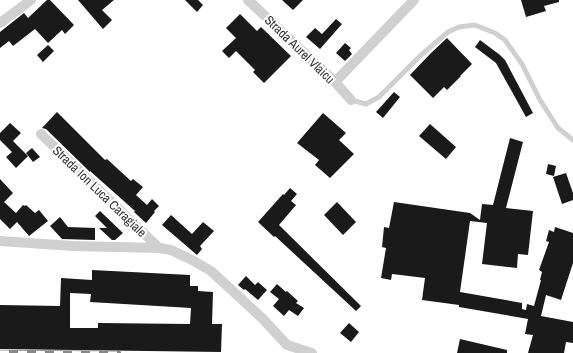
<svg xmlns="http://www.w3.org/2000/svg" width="573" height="353" viewBox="0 0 573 353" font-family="'Archivo Narrow',sans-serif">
<rect width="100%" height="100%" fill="#fff"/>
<g fill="#1a1a1a" fill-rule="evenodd">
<polygon points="47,0 50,0 74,25 65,34 62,30 48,43 35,29 13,46 9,41 0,48 0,32 24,13 28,18"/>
<polygon points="78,0 114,0 102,10 112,20 103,29"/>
<polygon points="185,0 198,0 203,5 197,12"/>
<polygon points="282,0 303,0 293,10"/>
<polygon points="521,0 559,0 559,2 544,6 546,11 526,17"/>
<polygon points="240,14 257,31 261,27 291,56 264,83 253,72 255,70 236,51 229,58 222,51 236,38 226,28"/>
<polygon points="336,19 342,24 320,49 306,37 315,28 322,34"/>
<polygon points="447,38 472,64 460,76 461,76 447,90 444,87 433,98 410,75 431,53"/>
<polygon points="480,40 500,55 505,60 533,113 526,117 496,63 475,47"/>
<polygon points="345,43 351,48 349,50 352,54 345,61 336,53"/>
<polygon points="48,45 54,51 43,62 37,55"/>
<polygon points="394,92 400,97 383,118 376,112"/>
<polygon points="57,112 105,160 107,159 131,181 133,179 143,187 136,195 147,205 152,199 159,206 154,211 155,212 146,223 134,212 135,211 90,171 90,172 46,129 42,128"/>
<polygon points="323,113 346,133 339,140 354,154 330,178 315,165 319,160 297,143"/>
<polygon points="10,123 21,133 13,141 28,156 16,168 6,157 12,152 0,140 0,133"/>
<polygon points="430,124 456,147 446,159 419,136"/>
<polygon points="510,138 523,142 506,208 533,211 528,255 518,254 517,268 482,264 487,223 470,221 460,292 522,303 522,309 526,310 527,304 534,306 541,280 540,280 542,272 539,270 549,242 546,241 549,230 554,232 555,227 573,233 573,263 561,300 546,295 541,316 573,322 573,343 566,342 564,353 528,353 533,335 525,334 528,319 459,307 459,305 422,300 425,278 392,274 391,280 381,278 386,248 382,247 384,227 389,228 394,202 470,213 480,220 482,204 493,205"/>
<polygon points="32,148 40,157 33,162 26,153"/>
<polygon points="548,164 556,166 554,176 546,174"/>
<polygon points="566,173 573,193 573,200 562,204 553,177"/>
<polygon points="0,179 13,193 4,202 16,213 23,205 25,206 26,205 35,213 39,210 48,221 29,236 17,222 10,229 0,219"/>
<polygon points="290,188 297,194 291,201 296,205 279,225 361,306 356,311 275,236 274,237 258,222 283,194 284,195"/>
<polygon points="337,202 356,222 343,235 324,215"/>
<polygon points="100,211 123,233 115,240 112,240 99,228 107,228 95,216"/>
<polygon points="171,215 192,234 203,222 214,231 200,246 202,249 197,255 162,225"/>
<polygon points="60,217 68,227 95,228 95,240 62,239 50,226"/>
<path d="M92 270 190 275V286H198V291L213 292 212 324H222L221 352 0 349V305L60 306 61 278 92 280ZM70 293 91 294 90 302 191 308 190 324 98 323V328H70Z"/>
<polygon points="246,276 255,285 258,282 267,290 258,300 245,289 244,290 238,285"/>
<polygon points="277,284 286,292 287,291 298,301 296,303 304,308 298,316 289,310 284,316 273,306 279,299 270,292"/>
<polygon points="349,323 359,332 351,342 340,333"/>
<polygon points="460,339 507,350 507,353 457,353"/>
</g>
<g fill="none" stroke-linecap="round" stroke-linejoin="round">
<polyline stroke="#d0d0d0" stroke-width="5" points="351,100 366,104 379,97 420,56 448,32 459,27 475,25 495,33 505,40 522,64 540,100 558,128 573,140"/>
<g stroke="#d0d0d0" stroke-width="10">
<polyline points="248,0 335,82 351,100"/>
<polyline points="0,23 31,0"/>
<polyline points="335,82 414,0"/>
<polyline points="41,134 159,248"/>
<polyline points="0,241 73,246 159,248 171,250 192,260 211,271 263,319 287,345 312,353"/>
</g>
<g stroke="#888" stroke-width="4.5">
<polyline id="rail" points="0,352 119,353"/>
</g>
<use href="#rail" stroke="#fff" stroke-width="3" stroke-dasharray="9" stroke-linecap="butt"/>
</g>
<g text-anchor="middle" stroke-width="4" stroke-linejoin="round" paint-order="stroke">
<g font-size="13" fill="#333" stroke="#fff">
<text transform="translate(300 49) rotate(44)" y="5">Strada Aurel Vlaicu</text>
<text transform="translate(100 191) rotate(44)" y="5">Strada Ion Luca Caragiale</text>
</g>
</g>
</svg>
